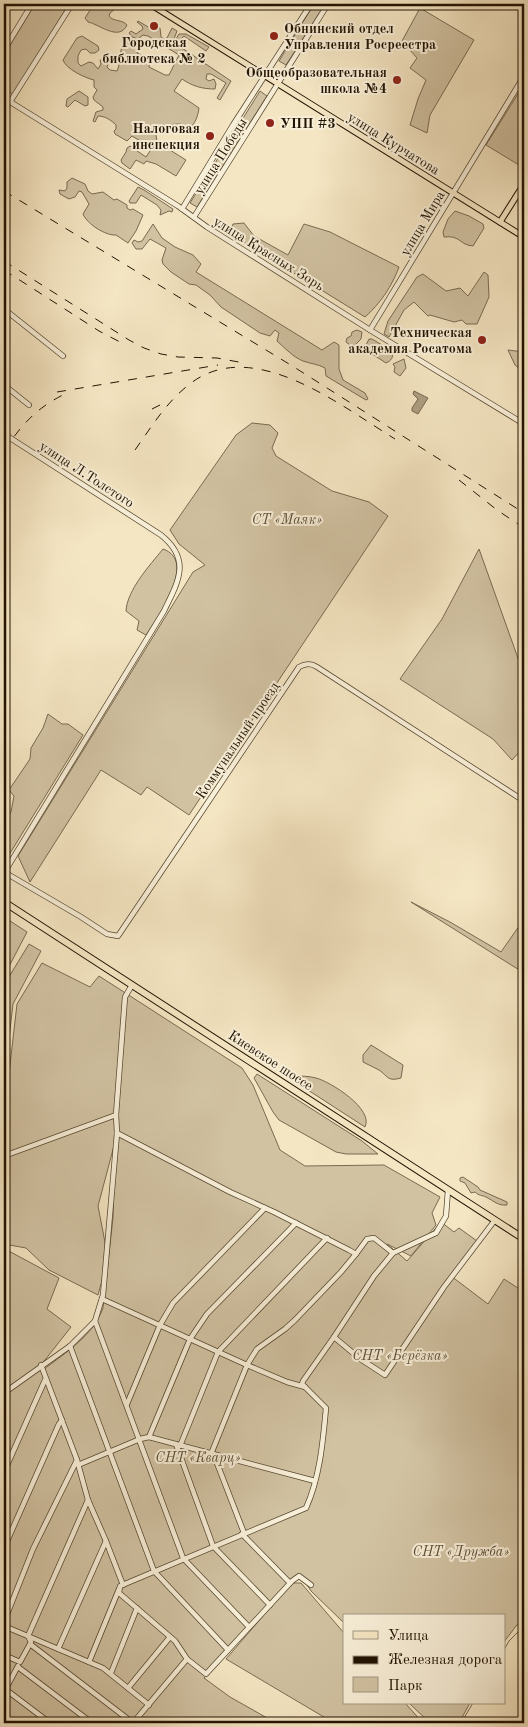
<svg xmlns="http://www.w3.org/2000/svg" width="528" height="1727" viewBox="0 0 528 1727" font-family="'Old Standard TT',serif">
<rect width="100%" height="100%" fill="#f5e6c3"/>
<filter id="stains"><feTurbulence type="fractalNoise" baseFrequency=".004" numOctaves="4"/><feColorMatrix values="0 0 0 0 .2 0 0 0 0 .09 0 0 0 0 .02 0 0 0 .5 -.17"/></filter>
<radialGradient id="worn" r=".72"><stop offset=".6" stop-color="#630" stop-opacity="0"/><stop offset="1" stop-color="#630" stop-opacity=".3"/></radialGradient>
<g fill="#d1c2a2" stroke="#796a52">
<polygon points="35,4 69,4 13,94 4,89 4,55"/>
<path d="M94 4H108L116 8 110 13 109 16C113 22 122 19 127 25 119 42 99 24 88 22L85 18Z"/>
<polygon points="314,4 325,4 286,65 279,61"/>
<polygon points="420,8 474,40 430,115 427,133 410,125 418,99 426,80 410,68 417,58 402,41"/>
<path d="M138 21 155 31 158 27 160 28 161 37 164 39 167 38 172 28 177 31 174 39H176L179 34H186L209 47 206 51 184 36 181 39 179 46 231 81 220 100 217 98 226 83 211 74H207L206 79 209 81 214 79 216 84 215 89C202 89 192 86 182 79L174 91 199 108C198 116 195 125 188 129L180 124 161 125 156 135 157 142 186 160 176 176 156 164 146 161 144 164 136 160 130 169 122 163 121 160 126 152 127 148 130 146 146 157 152 148 132 136 127 141 115 134 114 131 116 129V125C111 120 105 116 98 116L95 122 93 121 96 112 103 110V107L94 100 93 97 97 90 94 87V80C85 78 66 69 63 60L77 38 82 36 98 46 99 50 95 53H90L86 49 81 50 78 56V63L81 66 89 62 93 63 98 69 101 64 100 60H103L104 53H108L111 56 107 67 110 70 117 71C121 63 118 54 124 42H130L134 45 136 43 140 46 137 53 150 59 149 67 165 75H169L179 55 148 36 143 35 138 39 132 37 129 33 131 31 136 34 143 29 142 26 137 22Z"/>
<polygon points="524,84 524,168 486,145"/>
<polygon points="79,91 88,97 88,105 85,106 75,100 68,107 66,106 67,99"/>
<polygon points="260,91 267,96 197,207 190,203"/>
<path d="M72 178 85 184 88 191 92 194 103 192 114 200 117 199 127 205V208L130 210 133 209 143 215 136 231 128 243 116 235C106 236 87 224 83 214L89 204 82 192 79 191 75 197 69 199 60 194 59 190 65 191 67 188V182Z"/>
<polygon points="138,187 144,190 173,209 172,212 169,211 160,215 161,210 157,205 141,195 136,203 130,203 129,201"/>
<path d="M455 211 469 216 483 224 484 228 473 246C459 245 461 235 444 237L443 232 448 219Z"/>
<path d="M244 223 254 236 288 255 304 224 330 232 399 267C392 286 380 304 365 317L229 233 233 224Z"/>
<path d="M153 224 162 238 175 247 193 255 201 264 196 272 322 350 334 342 339 345V369L343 380 365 393 368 399 366 400 326 376 325 368C318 364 311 364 303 361 293 357 285 348 277 341L279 333 275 330 270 336 260 333 221 307 210 295 196 285 189 284 171 272 163 264 162 260 166 248 150 239 142 249H136L132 243 134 240 138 242 142 241Z"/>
<polygon points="484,272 488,275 489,297 477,324 466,324 462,320 454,322 430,315 428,316 414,302 404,310 389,337 384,334 388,321 417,277 423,274 446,291 460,288 468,296"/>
<polygon points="357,330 362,332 361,339 355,345 350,345 346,342 347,338 351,336 352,332"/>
<path d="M369 339H372L392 351C394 357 391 361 386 363L366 350 365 347Z"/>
<polygon points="508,350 524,352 524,372 515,365"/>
<polygon points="404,359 406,368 400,376 394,372 395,367 393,364"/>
<polygon points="252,423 270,425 278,433 272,448 276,456 332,491 369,502 388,516 189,815 147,787 141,795 101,770 30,882 18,856 193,572 205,565 179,544 170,530 236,435"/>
<path d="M163 549C198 561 157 618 146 635L137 630 139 621 126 611C127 590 150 565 163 549Z"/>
<polygon points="479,549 524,675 524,752 521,750 512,760 493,739 400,679 442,619"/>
<polygon points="48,714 62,724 68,724 83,735 4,863 4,820 11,812 14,796 9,790 30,759 31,748 43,728"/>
<polygon points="411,902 450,922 501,952 524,919 524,971 516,968"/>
<polygon points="4,917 27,932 4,976"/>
<polygon points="29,944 41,951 13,1004 4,1082 4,985"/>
<path d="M42 963 90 987 99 976 242 1068 253 1085 280 1150 305 1166 384 1165 440 1197 432 1213 436 1225 411 1256 387 1244 407 1261 441 1222 454 1232 459 1228 477 1241 451 1276 488 1304 504 1279 524 1292V1619L516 1626 504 1642V1616H344V1623L311 1591 301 1576 293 1583H301L344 1633V1703H405L423 1723H334L226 1659 282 1594 204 1678 230 1697 276 1723H4V1250L5 1249 59 1278 47 1309 71 1327 41 1365 43 1370C66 1352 93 1336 103 1308L113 1218 115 1142 98 1206 108 1258 98 1295 49 1270 26 1248 4 1244V1117L17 1004Z"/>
<path d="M371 1045 403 1065 401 1078C387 1082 388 1076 379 1070 374 1067 368 1065 363 1062V1055Z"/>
<polygon points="257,1074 362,1141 378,1154 346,1154 336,1152 279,1120 273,1112 254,1078"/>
<path d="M293 1076C300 1076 309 1076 316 1078 331 1082 374 1109 365 1127L294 1081Z"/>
<path d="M463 1177 478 1187 480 1190 507 1202V1205C498 1206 494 1201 486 1197 482 1195 479 1196 475 1192L471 1193 465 1183 460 1181V1178Z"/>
<polygon points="409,1703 470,1703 459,1723 430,1723"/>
</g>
<polygon fill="#ad9e81" stroke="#75664e" points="414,391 428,398 418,414 412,411 412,408 418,399 413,394"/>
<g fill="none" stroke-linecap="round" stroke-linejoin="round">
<g stroke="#75664e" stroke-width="1">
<polyline points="504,1650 509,1641 524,1626"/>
<polyline points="461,1723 473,1703"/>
</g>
<g stroke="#564832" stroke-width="6">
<g id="minor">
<polyline points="4,50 32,4"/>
<polyline points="4,98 178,206 207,227 370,330 524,424"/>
<polyline points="10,102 72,4"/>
<polyline points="182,209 233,125 311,4"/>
<polyline points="194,217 328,4"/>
<polyline points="4,309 63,356"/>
<polyline points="370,330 524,76"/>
<polyline points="4,385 29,405"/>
<path d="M4 434 161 535C192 560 178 582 164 611L4 873"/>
<path d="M4 872 81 917 107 934 118 936 299 667C306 663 311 663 317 667L524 801"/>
<polyline points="117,1133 230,1192 274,1212 349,1250 356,1254 367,1239 374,1238 393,1253"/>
<polyline points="4,1156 116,1115"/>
<polyline points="102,1299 247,1365 211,1454 215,1458 244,1533"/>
<polyline points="95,1321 103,1295 117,1133 116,1115 125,997 132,985"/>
<polyline points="334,1337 374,1276 393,1253 436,1233 446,1216 448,1190"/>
<polyline points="70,1346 154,1571 228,1650"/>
<polyline points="41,1365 77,1460 88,1500 106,1541 123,1585"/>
<polyline points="305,1387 287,1382 247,1365 257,1349 285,1329 295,1320 341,1272 356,1254"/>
<polyline points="4,1393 70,1346 95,1321 183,1558 249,1627"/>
<polyline points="127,1404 160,1325 173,1303 265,1208"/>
<polyline points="149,1437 190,1339 207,1314 296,1223"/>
<polyline points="176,1444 213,1546 270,1605"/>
<polyline points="180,1446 218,1352 327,1238"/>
<polyline points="78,1465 140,1439 149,1437 315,1481"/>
<polyline points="4,1472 45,1380"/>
<polyline points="242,1534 290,1583"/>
<polyline points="4,1548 59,1424 62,1420"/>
<polyline points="4,1622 33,1549 77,1460"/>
<polyline points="4,1626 103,1668 149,1705"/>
<polyline points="30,1644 133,1723"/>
<polyline points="58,1649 106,1541"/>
<polyline points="4,1655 20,1662 30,1644 31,1642 28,1636 88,1500"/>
<polyline points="187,1659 206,1674 292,1581 299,1576 311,1585"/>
<polyline points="89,1662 119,1589"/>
<polyline points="18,1667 92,1723"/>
<polyline points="111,1673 137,1608"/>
<polyline points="128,1688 170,1637"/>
<polyline points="5,1689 50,1723"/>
<polyline points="4,1692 18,1666"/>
<path d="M133 1723 187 1659 175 1641 119 1593 120 1586 306 1508C320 1477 323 1441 326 1408L302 1384 303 1381 334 1337 359 1358 385 1375 444 1287 495 1220"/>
</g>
</g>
<g stroke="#211302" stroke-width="7">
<g id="major">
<polyline points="150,4 524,237"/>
<polyline points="500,222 524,184"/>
</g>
</g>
<g stroke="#211302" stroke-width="8">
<polyline id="highway" points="4,902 524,1239"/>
</g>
<use href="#minor" stroke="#f8efd8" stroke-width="4.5"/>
<use href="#major" stroke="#f5e6c3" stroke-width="5"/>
<use href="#highway" stroke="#f5e6c3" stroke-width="6"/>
<g stroke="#211302" stroke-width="1" stroke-dasharray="9 9" stroke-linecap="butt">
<polyline points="4,191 294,367 524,513"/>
<polyline points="4,261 129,340 144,348 161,354 178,357 217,358 244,363"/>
<polyline points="4,270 99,331 120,342"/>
<polyline points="57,392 218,365"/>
<polyline points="152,409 168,401"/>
<path d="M135 450C152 426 167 401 191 383 254 336 341 406 395 439"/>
<path d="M4 451C22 424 37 407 67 393"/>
<polyline points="459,480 497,510 524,528"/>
</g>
</g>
<g fill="#8f2418" stroke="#f8efd8" stroke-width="2">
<circle cx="154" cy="26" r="5"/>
<circle cx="274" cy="36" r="5"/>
<circle cx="397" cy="80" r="5"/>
<circle cx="270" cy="123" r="5"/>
<circle cx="210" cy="136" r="5"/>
<circle cx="482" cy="340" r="5"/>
</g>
<g text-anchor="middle" stroke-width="4" stroke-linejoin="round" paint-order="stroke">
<g font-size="14" font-weight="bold" fill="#211302" stroke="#f8efd8" text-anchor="end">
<text x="284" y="33" text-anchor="start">Обнинский отдел<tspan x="284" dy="16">Управления Росреестра</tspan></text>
<text x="154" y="47" text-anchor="middle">Городская<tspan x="154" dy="16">библиотека № 2</tspan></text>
<text x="387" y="77">Общеобразовательная<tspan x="387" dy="16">школа №4</tspan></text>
<text x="280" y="128" text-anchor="start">УПП #3</text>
<text x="200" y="133">Налоговая<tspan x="200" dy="16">инспекция</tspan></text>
<text x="472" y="337">Техническая<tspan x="472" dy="16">академия Росатома</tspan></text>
</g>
<g font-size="14" fill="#211302" stroke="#f8efd8">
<text transform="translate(394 143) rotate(32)" y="5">улица Курчатова</text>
<text transform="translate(220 156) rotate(-58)" y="5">улица Победы</text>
<text transform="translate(422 223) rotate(-59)" y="5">улица Мира</text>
<text transform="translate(269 253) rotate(32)" y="5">улица Красных Зорь</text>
<text transform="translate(87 474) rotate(33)" y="5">улица Л.Толстого</text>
<text transform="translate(237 740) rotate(-56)" y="5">Коммунальный проезд</text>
<text transform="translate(271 1060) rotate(33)" y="5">Киевское шоссе</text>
</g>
<g font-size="14" font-style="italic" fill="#5f503a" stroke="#f8efd8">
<text x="287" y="524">СТ «Маяк»</text>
<text x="400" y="1360">СНТ «Берёзка»</text>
<text x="198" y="1462">СНТ «Кварц»</text>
<text x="461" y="1556">СНТ «Дружба»</text>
</g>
</g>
<rect width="528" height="1727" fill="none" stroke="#f5e6c3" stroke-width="20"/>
<rect x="5" y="5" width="518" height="1717" fill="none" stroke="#211302" stroke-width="2.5"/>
<rect x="10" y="10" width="508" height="1707" fill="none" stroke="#211302"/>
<rect x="343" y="1614" width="162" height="90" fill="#f8efd8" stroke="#a29782"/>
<rect x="353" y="1631" width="25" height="8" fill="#f5e6c3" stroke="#a29782"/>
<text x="388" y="1640" font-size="15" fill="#211302">Улица</text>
<rect x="353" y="1656" width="25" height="8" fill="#211302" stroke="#a29782"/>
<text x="388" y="1664" font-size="15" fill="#211302">Железная дорога</text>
<rect x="353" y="1677" width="25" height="15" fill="#d1c2a2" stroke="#a29782"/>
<text x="388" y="1690" font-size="15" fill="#211302">Парк</text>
<rect width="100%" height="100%" filter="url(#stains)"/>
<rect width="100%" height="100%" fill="url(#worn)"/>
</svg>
